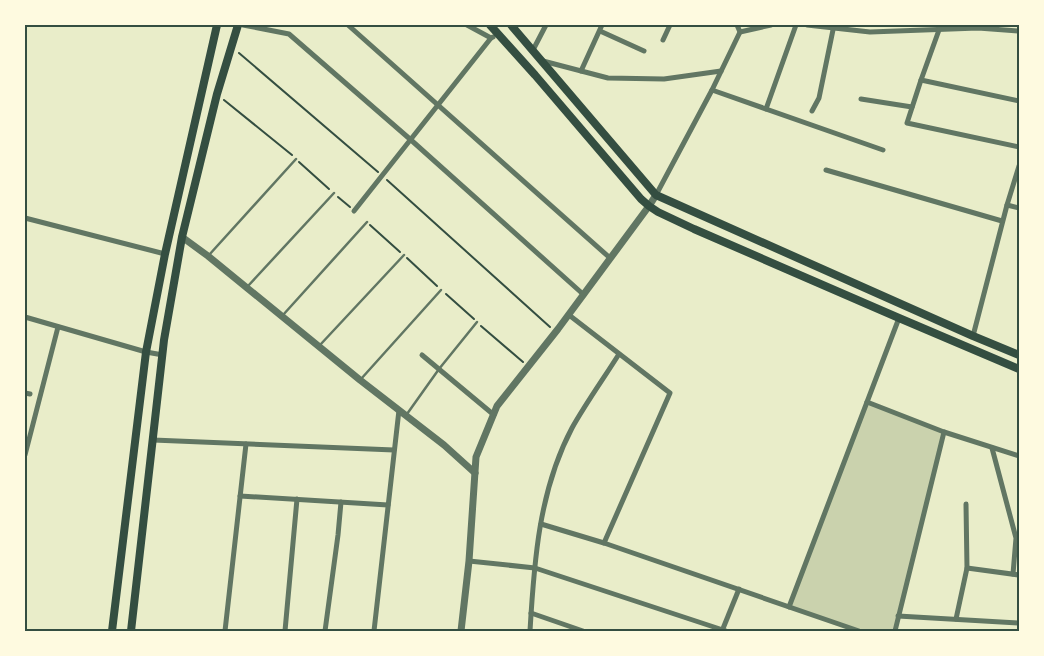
<svg xmlns="http://www.w3.org/2000/svg" width="1044" height="656" viewBox="0 0 1044 656" font-family="Bitter,serif">
<rect width="100%" height="100%" fill="#e9edc9"/>
<polygon fill="#cad2ad" points="867,402 944,432 895,631 859,631 789,607"/>
<g fill="none" stroke-linecap="round" stroke-linejoin="round">
<g stroke="#344e41" stroke-width="2">
<polyline points="239,53 378,172"/>
<polyline points="224,100 292,155"/>
<polyline points="299,162 329,189"/>
<polyline points="387,180 550,327"/>
<polyline points="338,197 350,207"/>
<polyline points="370,225 400,252"/>
<polyline points="407,258 437,286"/>
<polyline points="446,294 474,319"/>
<polyline points="481,326 523,362"/>
</g>
<g stroke="#617663" stroke-width="2.5">
<polyline points="209,255 296,159"/>
<polyline points="248,286 334,193"/>
<polyline points="283,315 367,222"/>
<polyline points="320,345 404,255"/>
<polyline points="361,379 441,290"/>
<polyline points="407,414 439,369 477,322"/>
</g>
<g stroke="#617663" stroke-width="5">
<polyline points="243,25 289,34 411,140 584,295"/>
<polyline points="348,25 610,258"/>
<polyline points="467,25 491,38 493,37"/>
<polyline points="807,25 870,32 978,28 1019,31"/>
<polyline points="939,30 921,80 907,123 1019,147"/>
<polyline points="600,31 644,51"/>
<polyline points="740,32 771,25"/>
<polyline points="663,40 670,25"/>
<polyline points="533,50 546,25"/>
<polyline points="543,61 608,78 664,79 721,71"/>
<polyline points="581,71 602,25"/>
<polyline points="921,80 1019,101"/>
<polyline points="712,90 883,150"/>
<polyline points="861,99 912,107"/>
<polyline points="766,109 796,25"/>
<polyline points="812,111 819,98 834,25"/>
<polyline points="826,170 1002,221"/>
<polyline points="656,195 712,90 740,32 737,25"/>
<polyline points="1007,205 1019,208"/>
<polyline points="354,211 491,38"/>
<polyline points="25,218 165,254"/>
<polyline points="569,315 670,393 604,543"/>
<polyline points="25,317 146,352 163,355"/>
<polyline points="973,336 1007,205 1019,166"/>
<polyline points="422,355 494,415"/>
<polyline points="25,393 30,394"/>
<polyline points="867,402 944,432 1019,456"/>
<polyline points="153,440 394,450"/>
<polyline points="992,448 1016,538 1013,574"/>
<polyline points="25,455 58,327"/>
<polyline points="240,496 388,505"/>
<polyline points="541,524 604,543 859,631"/>
<polyline points="469,561 535,568 726,631"/>
<polyline points="967,568 1019,575"/>
<polyline points="789,607 899,318"/>
<polyline points="531,613 583,631"/>
<polyline points="898,616 1019,623"/>
<polyline points="956,619 967,568 966,504"/>
<polyline points="225,631 246,444"/>
<polyline points="285,631 297,499"/>
<polyline points="325,631 338,535 341,502"/>
<polyline points="374,631 399,410"/>
<path d="M530 631C534 562 539 490 572 428 586 403 604 378 619 354"/>
<polyline points="722,631 739,589"/>
<polyline points="895,631 944,432"/>
</g>
<g stroke="#617663" stroke-width="7">
<polyline points="182,237 208,256 360,380 444,445 475,473"/>
<polyline points="461,631 469,561 476,457 497,406 558,329 649,206 656,195"/>
</g>
<g stroke="#344e41" stroke-width="8">
<polyline points="490,25 535,75 641,199 649,206 658,212 694,229 899,318 1019,369"/>
<polyline points="511,25 656,195 973,336 1019,355"/>
<polyline points="112,631 146,352 165,254 217,25"/>
<polyline points="131,631 164,340 182,237 217,94 238,25"/>
</g>
</g>
<rect width="1044" height="656" fill="none" stroke="#fefae0" stroke-width="52"/>
<rect x="26" y="26" width="992" height="604" fill="none" stroke="#344e41" stroke-width="2"/>
</svg>
